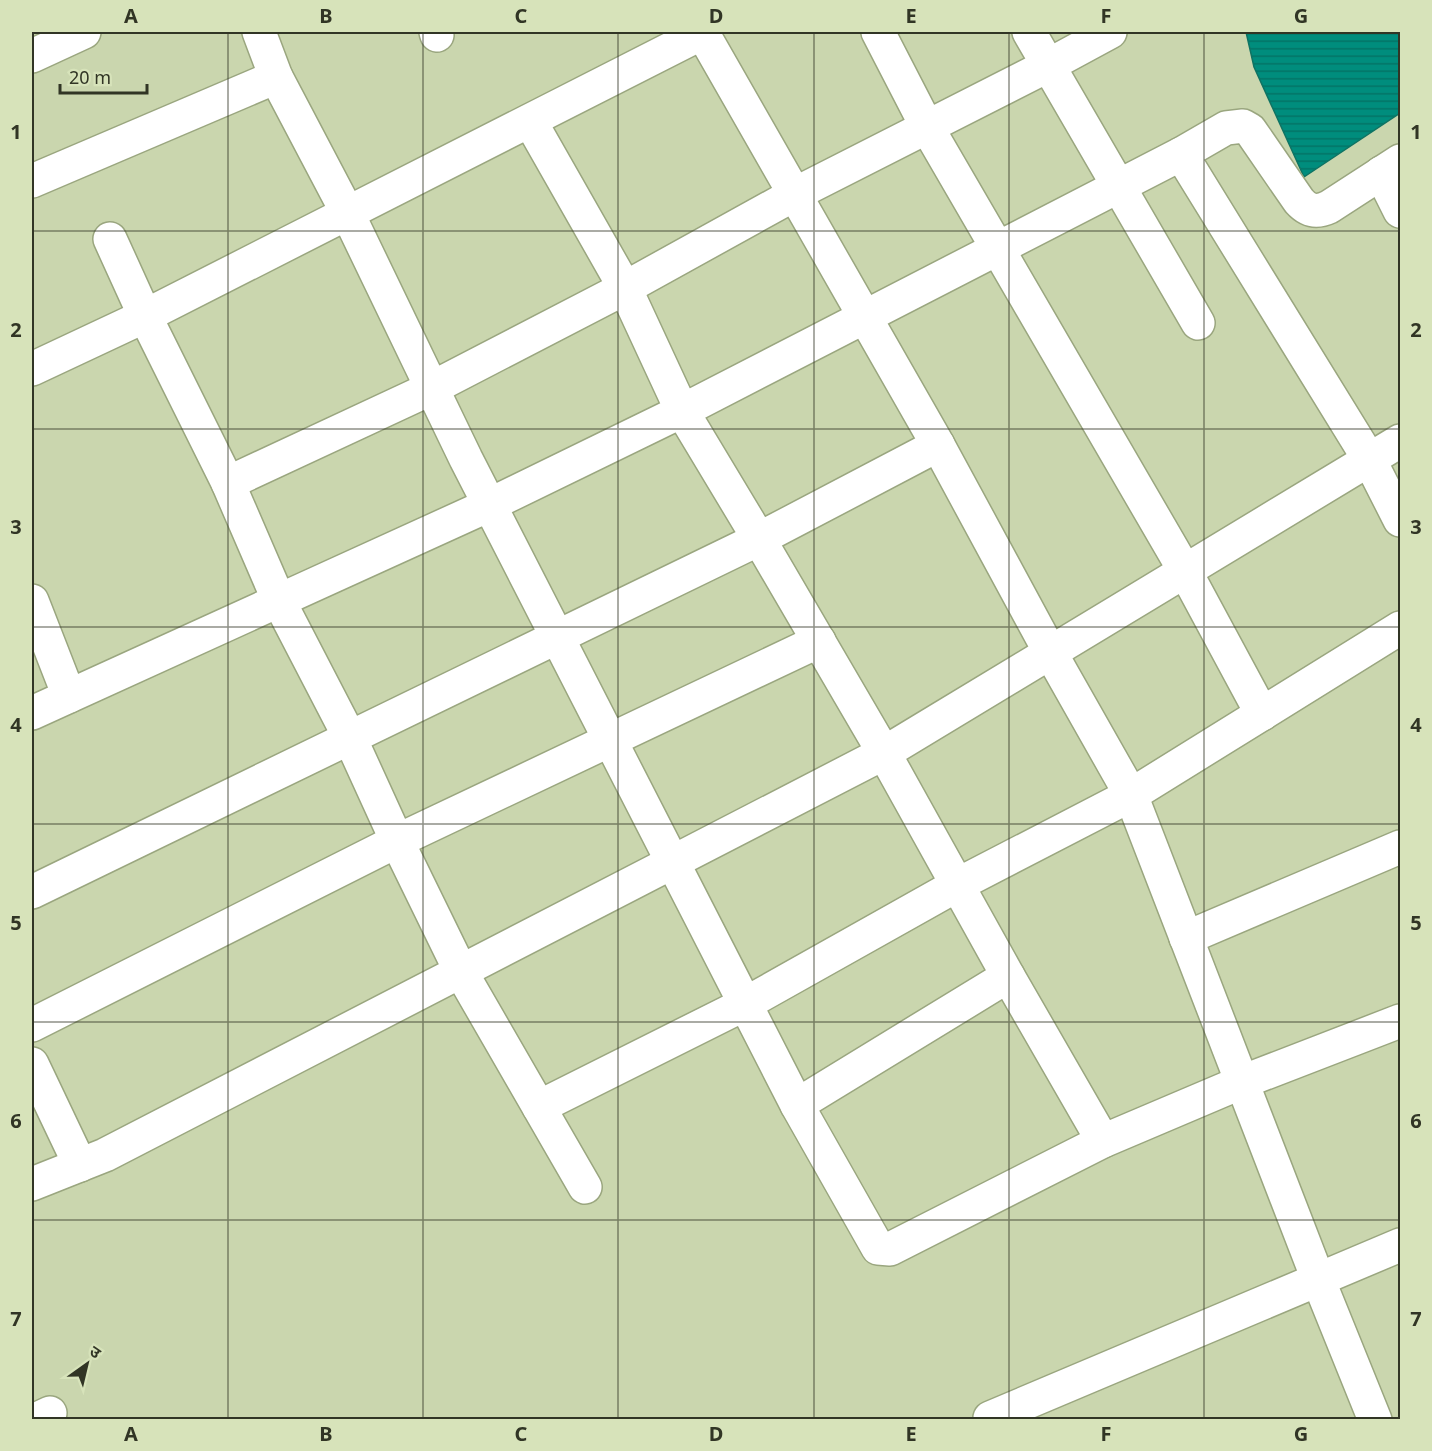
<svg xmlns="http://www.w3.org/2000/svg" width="1432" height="1451" viewBox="0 0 1432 1451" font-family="'Noto Sans','Noto Sans Devanagari',sans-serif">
<defs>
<pattern id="water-rules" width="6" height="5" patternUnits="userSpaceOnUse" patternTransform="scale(1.5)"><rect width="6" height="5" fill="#008d7d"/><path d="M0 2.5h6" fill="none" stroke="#037466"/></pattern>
</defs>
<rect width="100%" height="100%" fill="#cad6ae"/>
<polygon fill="url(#water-rules)" stroke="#0f7363" stroke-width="1.5" points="1246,32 1400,32 1400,113 1304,177 1254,67"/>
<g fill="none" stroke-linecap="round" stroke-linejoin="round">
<g stroke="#9aa67f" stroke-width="36">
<g id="minor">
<polyline points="259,32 276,77 347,212 466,459 797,1105 878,1248 890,1249 1103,1141 1242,1082 1400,1021"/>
<polyline points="436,32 437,35"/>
<polyline points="702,32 938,445 1050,652 1131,795 1318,1279 1375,1420"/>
<polyline points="878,32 927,127 1185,571 1262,714"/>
<polyline points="1029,32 1198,323"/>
<polyline points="32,56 84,32"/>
<polyline points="530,121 625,288 682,411 759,539 884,753 1008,976 1103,1141"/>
<polyline points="1181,154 1369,459 1400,520"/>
<polyline points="1381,173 1400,211"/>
<polyline points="32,181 276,77"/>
<polyline points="110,239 145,316 228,483 279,601 350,738 397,841 461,972 585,1187"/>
<polyline points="32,369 145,316 704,32"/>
<polyline points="228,483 432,388 625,288 795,194 1049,65 1110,32"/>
<polyline points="32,601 69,696"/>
<path d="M32 713 489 505 682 411 1181 154 1226 128 1243 126 1250 130 1299 201C1308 211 1316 213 1329 207L1400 161"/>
<polyline points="32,892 759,539 938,445"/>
<polyline points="1186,938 1400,847"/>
<polyline points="32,1025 397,841 819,641"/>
<polyline points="32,1064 80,1165"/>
<polyline points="797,1105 1008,976"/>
<polyline points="539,1107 745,1004 957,885 1131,795 1400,628"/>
<polyline points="32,1184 105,1155 884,753 1400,441"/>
<polyline points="990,1418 1400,1245"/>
<polyline points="35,1420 50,1413"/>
</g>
</g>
<use href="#minor" stroke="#fff" stroke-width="33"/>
</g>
<path fill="none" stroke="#313525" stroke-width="1.5" stroke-opacity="0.55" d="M228 32V1420M423 32V1420M618 32V1420M814 32V1420M1009 32V1420M1204 32V1420M32 231H1400M32 429H1400M32 627H1400M32 824H1400M32 1022H1400M32 1220H1400"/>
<rect width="1432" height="1451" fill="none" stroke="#d7e3ba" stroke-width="66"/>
<g transform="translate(87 1364) rotate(34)" stroke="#d7e3ba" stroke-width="4.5" paint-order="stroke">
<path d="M0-4.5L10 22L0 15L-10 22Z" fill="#313525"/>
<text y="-9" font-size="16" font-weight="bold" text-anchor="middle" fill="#313525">उ</text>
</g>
<path d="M60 84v9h87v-9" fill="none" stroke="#313525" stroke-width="3"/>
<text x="69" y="84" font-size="18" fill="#313525" stroke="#d7e3ba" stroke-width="4.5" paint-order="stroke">20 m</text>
<rect x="33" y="33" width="1366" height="1385" fill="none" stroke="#313525" stroke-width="2"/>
<g font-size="20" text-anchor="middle" font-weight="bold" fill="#313525">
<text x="131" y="23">A</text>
<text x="326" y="23">B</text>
<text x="521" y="23">C</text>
<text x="716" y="23">D</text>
<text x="911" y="23">E</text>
<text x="1106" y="23">F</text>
<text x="1301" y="23">G</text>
<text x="16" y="139">1</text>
<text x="1416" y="139">1</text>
<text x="16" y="337">2</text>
<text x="1416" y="337">2</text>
<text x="16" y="534">3</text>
<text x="1416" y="534">3</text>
<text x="16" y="732">4</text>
<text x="1416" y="732">4</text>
<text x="16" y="930">5</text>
<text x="1416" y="930">5</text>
<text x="16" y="1128">6</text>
<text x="1416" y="1128">6</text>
<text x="16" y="1326">7</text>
<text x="1416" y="1326">7</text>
<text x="131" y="1441">A</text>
<text x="326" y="1441">B</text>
<text x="521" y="1441">C</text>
<text x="716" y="1441">D</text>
<text x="911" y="1441">E</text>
<text x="1106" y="1441">F</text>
<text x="1301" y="1441">G</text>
</g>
</svg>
